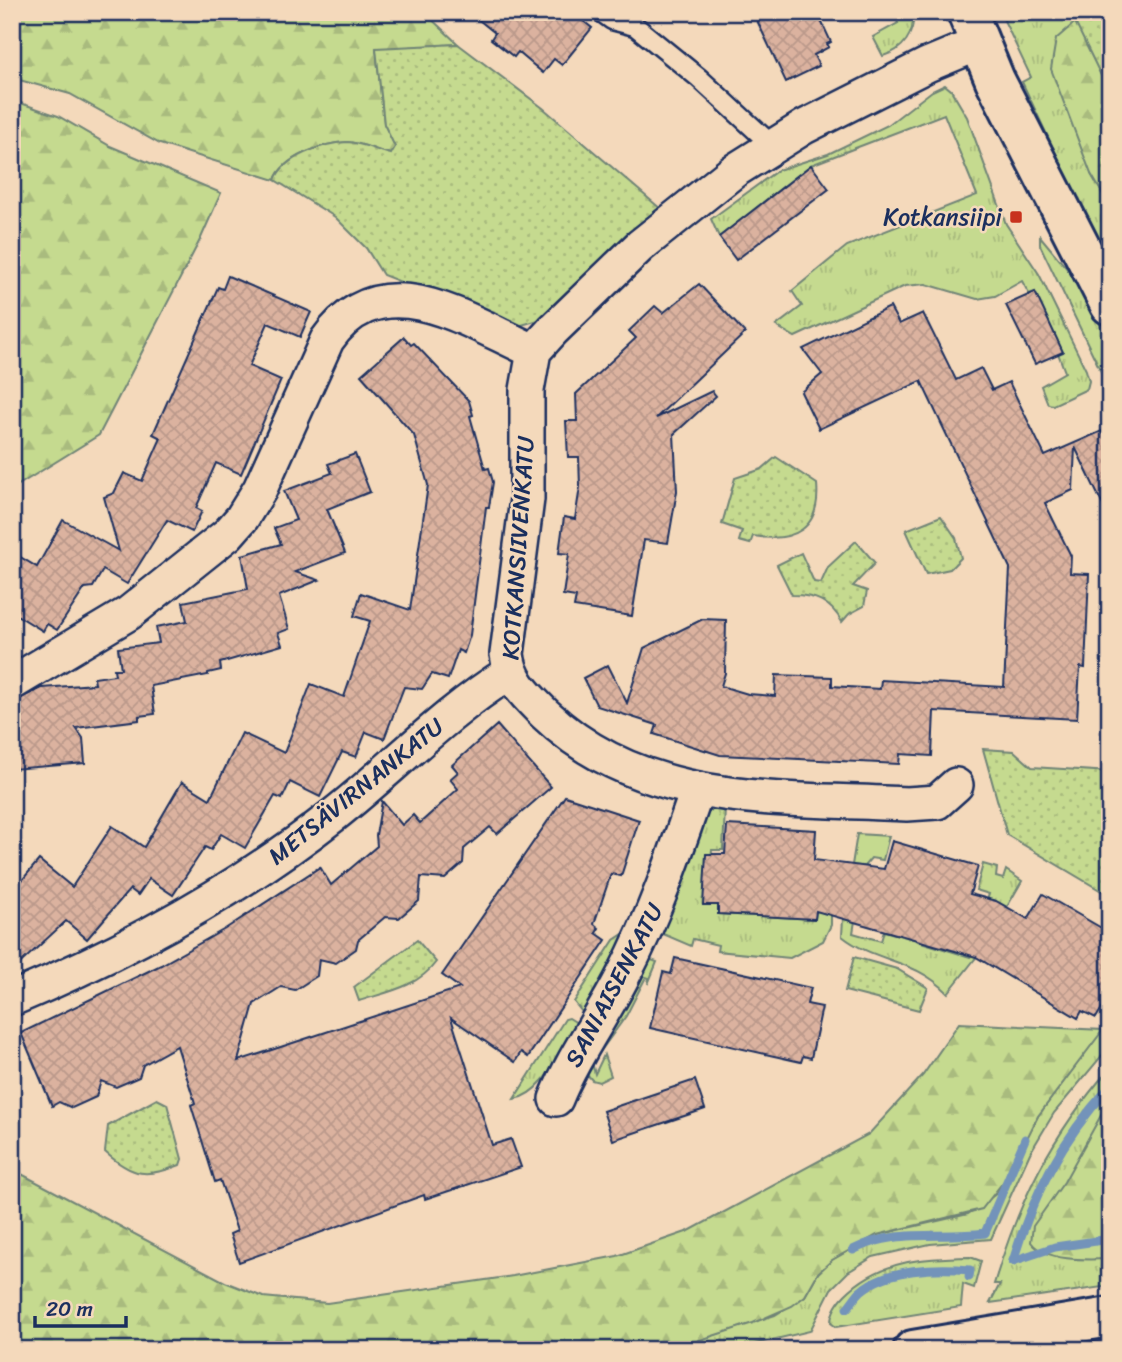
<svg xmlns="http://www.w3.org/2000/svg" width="1122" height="1362" viewBox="0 0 1122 1362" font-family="Sriracha,sans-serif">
<defs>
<pattern id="grass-tufts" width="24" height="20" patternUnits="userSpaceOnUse" patternTransform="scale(1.75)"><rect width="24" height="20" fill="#c5da8f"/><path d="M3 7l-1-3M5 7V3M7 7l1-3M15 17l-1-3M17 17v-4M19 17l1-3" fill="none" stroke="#a9bb7e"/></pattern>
<pattern id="forest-firs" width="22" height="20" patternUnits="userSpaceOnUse" patternTransform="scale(1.75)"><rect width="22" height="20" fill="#c5da8f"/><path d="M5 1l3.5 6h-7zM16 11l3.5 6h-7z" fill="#a9bb7e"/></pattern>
<pattern id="park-dots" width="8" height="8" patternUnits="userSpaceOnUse" patternTransform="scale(1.75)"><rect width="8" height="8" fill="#c5da8f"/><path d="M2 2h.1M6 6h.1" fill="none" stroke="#a9bb7e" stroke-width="1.8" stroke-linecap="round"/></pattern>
<pattern id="building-cross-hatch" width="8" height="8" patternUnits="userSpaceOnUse" patternTransform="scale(1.75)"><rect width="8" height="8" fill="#dbb29f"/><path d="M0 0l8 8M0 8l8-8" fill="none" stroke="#bb998b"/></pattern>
</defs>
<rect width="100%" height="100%" fill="#f4d9bb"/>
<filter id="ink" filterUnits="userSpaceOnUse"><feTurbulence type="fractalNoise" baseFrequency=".0143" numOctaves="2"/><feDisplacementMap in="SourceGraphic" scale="14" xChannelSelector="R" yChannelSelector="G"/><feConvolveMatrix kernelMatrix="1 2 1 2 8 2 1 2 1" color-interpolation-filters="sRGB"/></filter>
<g filter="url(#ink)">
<g fill="url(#grass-tufts)" stroke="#708476" stroke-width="2">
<path d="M893 12H914C914 34 904 50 883 56L873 37 898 23Z"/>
<polygon points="1000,12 1087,12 1091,174 1110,206 1110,268 1022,82 1031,77"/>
<polygon points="945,85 951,90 967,117 1006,224 1039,274 1086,370 1089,381 1087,389 1053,405 1048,404 1041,386 1065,372 1035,292 1029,294 1022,281 995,296 977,299 926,284 905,286 795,337 776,326 802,306 792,291 847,246 977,195 944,114 811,165 719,237 711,219 778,170 828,154 888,125 932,91"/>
<polygon points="1040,236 1083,288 1110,345 1110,390 1040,245"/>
<polygon points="718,808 725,808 723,850 712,850 704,905 718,905 718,914 815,919 816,911 831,912 831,925 823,941 790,958 717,951 718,945 693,939 691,946 663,934 660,930 707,812"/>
<path d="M857 834 889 836 883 860 871 858 865 865 852 913 856 915 853 933 881 941 884 931 902 936 905 928 918 941 970 957 989 894 976 890 983 864 997 868 996 877 1003 879 1006 870 1022 881 982 950 948 993C914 958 876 963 842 936L844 901 862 866 852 865Z"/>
<polygon points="623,934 629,934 588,1012 582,1012 574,1002 614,940"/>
<polygon points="646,958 657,962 648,984 649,978 646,977 626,1016 592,1063 595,1074 604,1055 611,1076 599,1082 592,1080 586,1073"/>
<path d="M569 1018 577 1023V1028C561 1050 543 1095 514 1099L565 1019Z"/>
<polygon points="1110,1020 1110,1046 1054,1113 1030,1153 991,1239 930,1244 873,1257 848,1272 831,1289 810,1331 755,1344 744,1350 669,1350 775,1315 805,1296 818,1273 832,1260 850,1249 877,1235 968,1214 997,1193 1038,1116"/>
<path d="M1110 1068V1286L990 1303 1000 1284H994C1020 1198 1051 1136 1110 1068Z"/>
<path d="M970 1257 981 1261 974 1288 963 1284 961 1307 836 1327 831 1323C831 1310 841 1298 850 1290 885 1259 926 1258 970 1257Z"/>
</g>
<g fill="url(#forest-firs)" stroke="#708476" stroke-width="2">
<path d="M12 12H424L458 44 376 49 384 124 396 147 390 154C377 151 360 142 347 142 323 143 283 157 275 180L160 144 70 94 12 78Z"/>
<polygon points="1087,12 1110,12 1110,206 1091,174 1051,69 1056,39"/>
<polygon points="12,100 58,116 110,146 221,193 201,238 99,435 12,489"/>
<polygon points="959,1023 1103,1030 1038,1116 1010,1173 982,1209 877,1235 832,1260 818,1273 805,1296 792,1306 753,1323 669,1350 12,1350 12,1169 225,1282 263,1297 327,1303 513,1276 617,1256 689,1231 869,1134 923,1075"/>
<path d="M1110 1099V1259C1087 1260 1046 1262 1031 1242L1033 1226 1064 1182Z"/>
</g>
<g fill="url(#park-dots)" stroke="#708476" stroke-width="2">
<polygon points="1070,12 1110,12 1110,94"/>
<path d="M458 44 543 108 662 210 542 319 515 327 383 275 366 248 335 217 275 180C283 157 323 143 347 142 360 142 377 151 391 154L395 147 384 124 376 48Z"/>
<path d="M776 457 817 484C821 529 794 543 753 536L750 544 739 541 742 531 722 524 735 478 762 469Z"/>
<polygon points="941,516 956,538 961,558 950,569 926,574 906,530"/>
<path d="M856 541 875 563 853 586 867 591 864 606 849 614 842 622C830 601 815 595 792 595L777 565 801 553 814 582 821 583 828 567Z"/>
<polygon points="983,749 1014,751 1032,767 1110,772 1110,896 1007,835"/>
<path d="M417 940 436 962C418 987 387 992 359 1001L354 987Z"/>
<polygon points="854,957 897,969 928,988 919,1010 845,991"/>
<path d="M157 1099 167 1104 182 1159 180 1165C147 1178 133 1177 105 1152L108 1126Z"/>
</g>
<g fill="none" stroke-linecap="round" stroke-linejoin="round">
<g stroke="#7393ba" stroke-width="9">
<path d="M853 1250C894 1228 941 1239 985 1233L1025 1139"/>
<path d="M1013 1261C1033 1195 1061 1140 1108 1089"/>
<polyline points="1013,1261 1055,1247 1110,1239"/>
<path d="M847 1308C852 1303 856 1295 861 1291 887 1268 938 1267 970 1270L969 1277"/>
</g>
</g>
<g fill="url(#building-cross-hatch)" stroke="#1b2f5e" stroke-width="2">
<polygon points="469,12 572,12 592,28 562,65 554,59 543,73 518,52 514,57 491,39 495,33"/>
<polygon points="753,12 817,12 831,42 827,44 829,47 814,55 819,66 786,82"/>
<polygon points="811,165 829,189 736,260 719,237"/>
<polygon points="228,276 311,312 300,337 268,323 249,366 281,380 241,474 216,463 196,508 202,511 192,532 167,520 127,584 103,570 93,587 85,588 57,630 47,624 43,631 12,612 12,552 37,567 63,520 119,551 104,497 114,493 124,473 142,481 161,438 153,434 218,287 223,289"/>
<polygon points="699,284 745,333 656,418 712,391 716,396 674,434 677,491 668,543 644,540 632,616 574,607 576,597 563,595 569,554 559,553 564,517 575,519 580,487 579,457 568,457 566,421 577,421 576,394 636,338 629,331 655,306 663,313"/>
<polygon points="1035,292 1063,352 1035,364 1006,305"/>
<polygon points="890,307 899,324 923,313 956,380 981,368 992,390 1009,382 1045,456 1102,431 1110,448 1110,520 1075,447 1073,490 1045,503 1071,556 1070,573 1089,574 1085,668 1080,667 1077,719 934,711 932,756 900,754 899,764 720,755 654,734 657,725 597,706 583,678 608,665 627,703 644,648 703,619 726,620 725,673 721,686 748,694 775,696 776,675 832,677 832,686 880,689 881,680 1004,687 1010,568 921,381 819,429 801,392 822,374 803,349"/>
<polygon points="404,337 411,345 414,343 469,401 473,415 470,416 485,469 489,468 493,482 489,507 486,507 470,635 464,653 458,650 448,679 432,674 422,689 404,687 384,739 366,732 356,757 342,752 320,797 290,782 282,799 275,796 245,848 221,834 211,850 205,847 173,895 149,879 138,895 130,889 87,939 66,921 12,971 12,892 39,860 72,887 112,826 144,847 182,782 210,799 242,733 284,753 311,684 344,697 370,621 354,616 361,593 410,610 428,485 414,435 361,375"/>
<polygon points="355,454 370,492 327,509 345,553 295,572 319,580 279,596 289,629 278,633 282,645 220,663 221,670 208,673 208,675 151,686 155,714 139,716 139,720 76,728 83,738 85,763 12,769 12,702 42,688 95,684 94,678 115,675 114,669 121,669 118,648 159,643 156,627 187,621 183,602 248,589 242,555 281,544 274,528 296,520 284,491 332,473 328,464"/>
<polygon points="497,725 551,787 497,834 490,827 464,849 463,863 445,879 421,877 419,901 399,918 385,917 358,940 356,949 336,963 319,959 317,976 295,990 281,987 254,1004 238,1061 460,988 442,975 565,796 639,820 621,876 611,874 594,924 599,928 596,933 606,940 528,1057 521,1052 515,1062 451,1018 492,1145 511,1139 521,1167 425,1199 424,1195 239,1262 230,1234 237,1231 220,1180 215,1182 191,1105 195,1103 177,1046 143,1065 139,1077 116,1087 101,1081 96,1097 72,1108 59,1102 52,1106 21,1033 161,965 225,929 320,867 331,885 377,846 376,835 382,801 402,825 413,815 420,823 458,789 450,779 458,772 452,765"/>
<polygon points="727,825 816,830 814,860 884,869 892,841 978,866 970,894 996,901 1028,919 1043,894 1110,933 1110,995 1096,1018 1082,1011 1078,1018 976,957 816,911 815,919 718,914 718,905 703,905 706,854 725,854"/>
<polygon points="675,958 811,988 807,1004 822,1007 811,1058 803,1056 801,1062 650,1028 663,972 671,974"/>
<polygon points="695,1080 705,1109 613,1140 603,1111"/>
</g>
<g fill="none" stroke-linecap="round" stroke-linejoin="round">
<g stroke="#1b2f5e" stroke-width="23">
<polyline id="service" points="601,12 612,20 635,26 699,78 773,146"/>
</g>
<g stroke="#1b2f5e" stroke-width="38">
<g id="minor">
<path d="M12 683 129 613 228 534 242 518 260 489 327 340C382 260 467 322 534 351"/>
<path d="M956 785 937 802 907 804C781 797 644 809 545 714 526 695 510 681 507 654L527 499V390L534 351 553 330 640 246 734 171 804 127 927 65 980 43"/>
<path d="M12 999C127 951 237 891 335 814 393 768 445 713 509 673"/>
<path d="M556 1099C574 1055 601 1019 623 976 654 916 675 855 697 791"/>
</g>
</g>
<g stroke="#1b2f5e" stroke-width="44">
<polyline id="secondary" points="967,12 995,80 1110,305"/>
</g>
<g stroke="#1b2f5e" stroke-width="44">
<polyline id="primary" points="913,1350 1110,1317"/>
</g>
<use href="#service" stroke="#f4d9bb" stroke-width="18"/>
<use href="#minor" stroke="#f4d9bb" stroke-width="33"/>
<use href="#secondary" stroke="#f4d9bb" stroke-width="38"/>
<use href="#primary" stroke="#f4d9bb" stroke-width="38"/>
</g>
</g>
<rect fill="#c8321e" stroke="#f4d9bb" stroke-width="2.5" x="1009" y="210" width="14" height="14" rx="3.5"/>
<g text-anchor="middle" stroke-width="5" stroke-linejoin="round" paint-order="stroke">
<g font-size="24" fill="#1b2f5e" stroke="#f4d9bb" text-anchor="end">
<text x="1002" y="225">Kotkansiipi</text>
</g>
<g font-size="24" fill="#1b2f5e" stroke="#f4d9bb">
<text transform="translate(518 548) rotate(-86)" y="8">KOTKANSIIVENKATU</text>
<text transform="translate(356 791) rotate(-39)" y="8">METSÄVIRNANKATU</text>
<text transform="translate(614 985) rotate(-62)" y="8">SANIAISENKATU</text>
</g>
</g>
<rect width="1122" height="1362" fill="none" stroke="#f4d9bb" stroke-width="42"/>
<rect x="21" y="21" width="1080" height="1320" fill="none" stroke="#1b2f5e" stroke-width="2.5" filter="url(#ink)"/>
<path d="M35 1316v10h91v-10" fill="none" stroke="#1b2f5e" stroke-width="3.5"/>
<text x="46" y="1316" font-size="21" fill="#1b2f5e" stroke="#f4d9bb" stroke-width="5" paint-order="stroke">20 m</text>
</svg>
